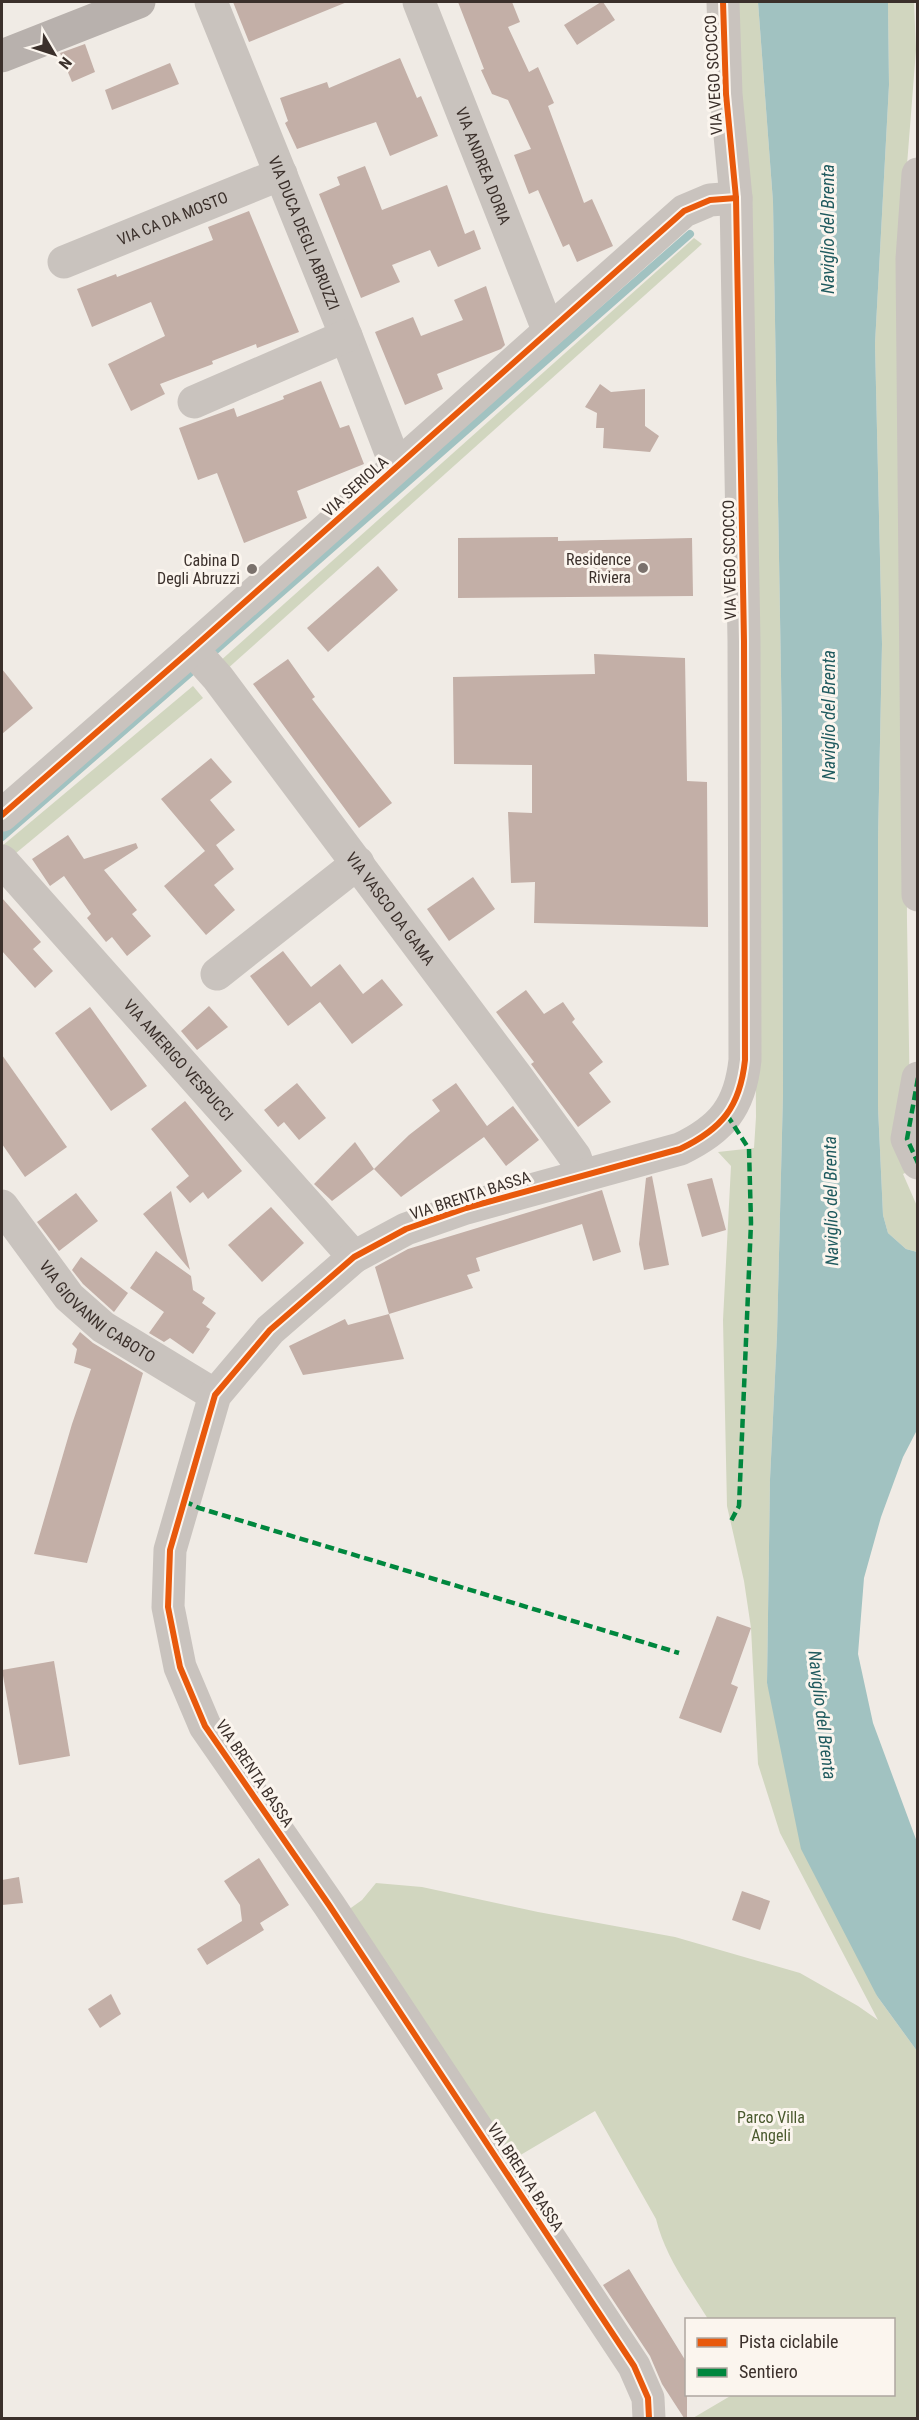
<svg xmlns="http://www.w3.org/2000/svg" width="919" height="2420" viewBox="0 0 919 2420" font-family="'Roboto Condensed',sans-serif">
<rect width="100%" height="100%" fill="#f0ebe5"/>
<g fill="#d1d6bf">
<path d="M735 2H758L773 202 782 735 783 1093 777 1335 770 1479 767 1683 877 1996 917 2051V2418H693L732 2395 894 2394V2320L708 2319C688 2287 665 2256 656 2219L595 2111 512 2160 348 1910 362 1900 376 1883 422 1887 538 1912 675 1937 800 1973 858 2006 878 2020 780 1833 758 1764 751 1628 744 1581 727 1506 723 1320 731 1166 718 1152 754 1148 756 1117 752 506Z"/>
<polygon points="888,2 914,2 916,50 903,216 907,921 911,1170 903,1174 917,1206 917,1252 906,1249 888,1233 883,1215 878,1107 878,840 882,644 875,344 889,85"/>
<polygon points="694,238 702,244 226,670 219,662"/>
<polygon points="193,686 203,698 10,858 2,846"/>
</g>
<polygon fill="#a1c2c1" points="758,2 888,2 889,85 875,344 882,644 878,840 878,1107 883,1215 888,1233 906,1249 917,1252 917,1430 903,1457 881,1517 864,1578 858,1654 873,1723 917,1842 917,2051 877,1996 801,1849 767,1683 770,1479 777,1335 783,1093 782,735 773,202"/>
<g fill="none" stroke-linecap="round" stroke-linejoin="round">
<g stroke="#a1c2c1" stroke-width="8">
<polyline points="209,656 690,234"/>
<polyline points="2,837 198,666"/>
</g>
</g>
<g fill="#c3afa7">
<polygon points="233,2 347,2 249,42"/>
<polygon points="458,2 512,2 520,22 508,27 529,72 538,67 554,103 548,106 584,203 592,199 613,246 577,262 569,244 563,247 538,190 529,194 514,155 531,149 508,100 492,94 481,70 484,69"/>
<polygon points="601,2 603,2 615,20 577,45 564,25"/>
<polygon points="85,44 95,72 72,82 60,53"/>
<polygon points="400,58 417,98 421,96 438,136 390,156 376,122 297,149 285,123 288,121 280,98 327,82 329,88"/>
<polygon points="170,63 179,84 112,110 105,90"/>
<polygon points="365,166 382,210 447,185 465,234 474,230 481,249 438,267 430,250 392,265 400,282 361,298 319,194 340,185 337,177"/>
<polygon points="249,211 299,332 257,348 256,344 212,361 213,364 160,384 165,394 131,411 108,364 165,336 151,302 92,327 77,289 116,274 117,277 213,240 208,227"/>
<polygon points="486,286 505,345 501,349 437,374 443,389 405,405 375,332 413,317 421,336 463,320 454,300"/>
<polygon points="321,381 340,428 349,425 364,464 297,491 307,518 244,543 217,473 198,480 179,428 234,408 237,417 284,399 283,396"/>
<polygon points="600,384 611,392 645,389 645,426 659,436 650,452 603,448 604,428 596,428 597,413 585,407"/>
<polygon points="558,537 558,541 692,538 693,596 458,598 458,538"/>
<polygon points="378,566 398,590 328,652 307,628"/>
<polygon points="594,654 685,658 687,781 707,782 708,927 534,923 535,882 511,883 508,812 532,813 532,765 454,764 453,677 595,674"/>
<polygon points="288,659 315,697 312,699 392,803 359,828 253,684"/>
<polygon points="2,669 33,708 2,734"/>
<polygon points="211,758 232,782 210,800 235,830 216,845 234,869 214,885 235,910 206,935 164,886 205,851 161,799"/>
<polygon points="68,835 84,859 136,843 138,848 104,870 137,910 132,914 151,936 127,956 112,937 106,942 87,918 91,914 64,876 50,886 32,859"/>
<polygon points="473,877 495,909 449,941 427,909"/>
<polygon points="2,898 41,942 33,949 53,971 35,988 2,951"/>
<polygon points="283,951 311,987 340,964 363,994 382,979 403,1005 352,1044 320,1002 288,1026 250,976"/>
<polygon points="526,990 544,1014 563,1002 575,1019 572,1022 603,1062 589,1073 611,1102 578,1127 531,1064 534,1062 496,1012"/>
<polygon points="209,1006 228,1027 197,1050 181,1031"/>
<polygon points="90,1007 147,1086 111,1111 55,1033"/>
<polygon points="2,1055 67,1147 25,1177 2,1144"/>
<polygon points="297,1083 326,1118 299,1140 284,1122 278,1127 264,1110"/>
<polygon points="456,1083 487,1126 513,1106 539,1140 506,1166 484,1137 401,1197 374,1169 409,1135 440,1111 432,1100"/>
<polygon points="185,1101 242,1171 208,1199 203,1192 190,1203 176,1187 189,1176 151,1129"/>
<polygon points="355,1142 374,1169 332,1201 314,1184"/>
<polygon points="652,1176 669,1265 644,1270 639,1244 646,1178"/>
<polygon points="712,1178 726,1230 702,1237 687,1184"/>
<polygon points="602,1190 621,1252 593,1261 582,1224 476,1258 480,1271 467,1275 473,1288 389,1314 375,1267 408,1249"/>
<polygon points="171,1191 180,1230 190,1270 143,1214"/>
<polygon points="76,1193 98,1221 59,1251 37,1222"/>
<polygon points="271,1207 304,1243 262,1282 228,1245"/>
<polygon points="156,1251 191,1276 193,1290 205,1298 202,1303 216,1313 206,1327 210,1329 193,1354 170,1338 164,1342 149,1333 164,1312 130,1288"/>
<polygon points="81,1257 128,1293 114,1312 83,1284 72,1270"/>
<polygon points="389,1314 404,1359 303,1375 289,1346 345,1319 348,1325"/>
<polygon points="80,1332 93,1343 143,1373 87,1563 34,1554 72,1424 91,1369 74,1363 77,1349 72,1344"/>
<polygon points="717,1616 751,1628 731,1684 738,1687 721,1733 679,1718"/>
<polygon points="54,1661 70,1756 19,1765 2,1670"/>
<polygon points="259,1858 289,1905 260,1923 264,1930 207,1965 197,1949 242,1921 240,1905 224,1881"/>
<polygon points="19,1877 23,1903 2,1905 2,1880"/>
<polygon points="742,1891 770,1901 760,1930 732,1920"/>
<polygon points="111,1994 121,2014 100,2028 88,2009"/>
<polygon points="629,2269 687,2363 687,2418 684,2418 662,2384 650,2356 603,2285"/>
</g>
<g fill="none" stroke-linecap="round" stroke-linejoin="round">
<g stroke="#c9c3be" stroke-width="33">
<path id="s1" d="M211 2 346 336 393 458 398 465"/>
<path id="s2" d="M419 2 545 322 550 328"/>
<polyline points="918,174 912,259 918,895"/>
<path id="s3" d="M64 262 281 174"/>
<polyline points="194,402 346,336"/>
<path id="s4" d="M192 649 218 678 517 1077 575 1157 581 1174"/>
<polyline points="2,815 192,649 684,211 710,200 736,198"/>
<path id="s5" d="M2 861 354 1257"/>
<polyline points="217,974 358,863"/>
<polyline points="918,1078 907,1139 918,1163"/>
<path id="s6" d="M2 1206 69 1297 103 1327 215 1395"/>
<path d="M649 2418 648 2398 634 2366 329 1905 205 1726 180 1667 168 1607 170 1550 215 1395 270 1330 354 1257 406 1229 466 1208 680 1149C722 1129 740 1107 745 1060L744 641 736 198 726 94 723 2"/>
</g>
<polyline stroke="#b8b1ad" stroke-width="33" points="2,56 139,2"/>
<g stroke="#00873e" stroke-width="4.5" stroke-dasharray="9 4.5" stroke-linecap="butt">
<polyline points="918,1078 907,1139 918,1163"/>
<polyline points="727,1115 749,1149 751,1223 739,1506 731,1521"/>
<polyline points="184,1501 199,1508 679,1653"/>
</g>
<g stroke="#fbf5ee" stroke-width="10">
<g id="cycleway">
<polyline points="2,815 192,649 684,211 710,200 736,198"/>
<path d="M649 2418 648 2398 634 2366 329 1905 205 1726 180 1667 168 1607 170 1550 215 1395 270 1330 354 1257 406 1229 466 1208 680 1149C722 1129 740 1107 745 1060L744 641 736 198 726 94 723 2"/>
</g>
</g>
<use href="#cycleway" stroke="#e8590c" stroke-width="6"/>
</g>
<g fill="#7a716c" stroke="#fbf5ee" stroke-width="2">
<circle cx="643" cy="568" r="6"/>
<circle cx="252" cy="569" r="6"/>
</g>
<g text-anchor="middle" stroke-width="6" stroke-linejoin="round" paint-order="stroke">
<g font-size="16" fill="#3b302b" stroke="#fbf5ee">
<text transform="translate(713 75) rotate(-93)" y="6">VIA VEGO SCOCCO</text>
<text dy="6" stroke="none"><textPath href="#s2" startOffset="176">VIA ANDREA DORIA</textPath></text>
<text dy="6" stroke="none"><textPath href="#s3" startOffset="117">VIA CA DA MOSTO</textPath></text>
<text dy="6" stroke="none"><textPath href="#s1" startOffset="249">VIA DUCA DEGLI ABRUZZI</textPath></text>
<text transform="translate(355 486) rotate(-42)" y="6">VIA SERIOLA</text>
<text transform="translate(729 560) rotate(-91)" y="6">VIA VEGO SCOCCO</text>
<text dy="6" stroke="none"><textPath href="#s4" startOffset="327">VIA VASCO DA GAMA</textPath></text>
<text dy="6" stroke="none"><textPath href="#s5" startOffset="266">VIA AMERIGO VESPUCCI</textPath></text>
<text transform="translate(470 1195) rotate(-18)" y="6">VIA BRENTA BASSA</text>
<text dy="6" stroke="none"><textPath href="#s6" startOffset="144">VIA GIOVANNI CABOTO</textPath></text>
<text transform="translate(255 1773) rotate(56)" y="6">VIA BRENTA BASSA</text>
<text transform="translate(526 2177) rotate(57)" y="6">VIA BRENTA BASSA</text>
</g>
<g font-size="16" fill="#3b302b" stroke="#fbf5ee" text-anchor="end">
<text x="631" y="565">Residence<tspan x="631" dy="18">Riviera</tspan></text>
<text x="240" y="566">Cabina D<tspan x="240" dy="18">Degli Abruzzi</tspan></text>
</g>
<g font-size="16" fill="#4a5a2e" stroke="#fbf5ee">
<text x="771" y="2123">Parco Villa<tspan x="771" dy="18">Angeli</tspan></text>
</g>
<g font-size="18" font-style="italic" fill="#1f5a5e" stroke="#fbf5ee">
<text transform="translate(828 229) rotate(-90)" y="6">Naviglio del Brenta</text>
<text transform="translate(829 715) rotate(-90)" y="6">Naviglio del Brenta</text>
<text transform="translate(831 1201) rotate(-91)" y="6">Naviglio del Brenta</text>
<text transform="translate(822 1715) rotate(83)" y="6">Naviglio del Brenta</text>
</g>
</g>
<rect width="919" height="2420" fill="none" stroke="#3b302b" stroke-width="6"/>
<rect x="685" y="2318" width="210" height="78" fill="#fbf5ee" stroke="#aea6a0" stroke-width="1.5"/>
<rect x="697" y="2338" width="30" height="9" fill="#e8590c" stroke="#aea6a0" stroke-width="1.5"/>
<text x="739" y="2348" font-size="18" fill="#3b302b">Pista ciclabile</text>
<rect x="697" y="2368" width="30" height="9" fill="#00873e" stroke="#aea6a0" stroke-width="1.5"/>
<text x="739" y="2378" font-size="18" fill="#3b302b">Sentiero</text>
<g transform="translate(54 54) rotate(129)" stroke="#fbf5ee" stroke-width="4.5" paint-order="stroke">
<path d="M0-4.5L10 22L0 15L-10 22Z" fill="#3b302b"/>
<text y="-9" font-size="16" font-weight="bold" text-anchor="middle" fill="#3b302b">N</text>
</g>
</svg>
